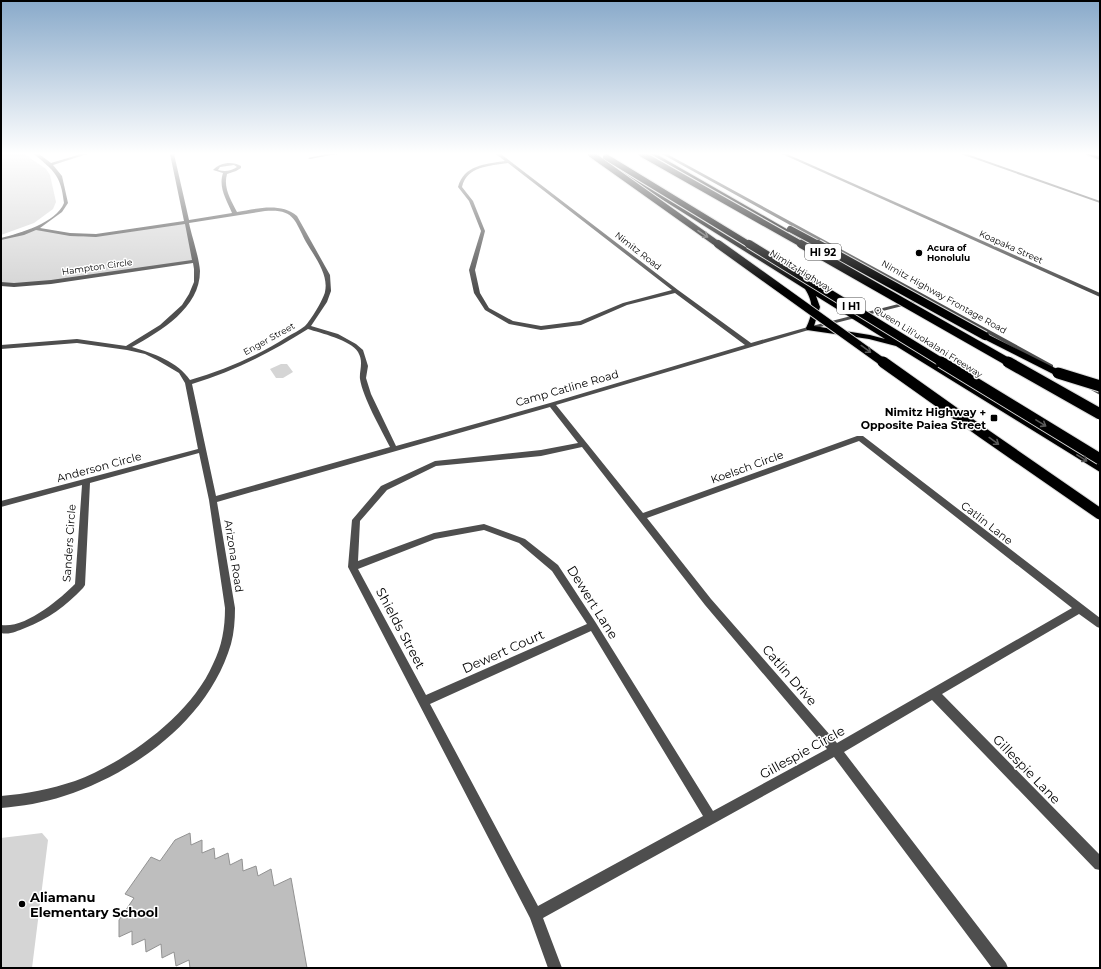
<svg xmlns="http://www.w3.org/2000/svg" width="1101" height="969" viewBox="0 0 1101 969" font-family="Montserrat,sans-serif">
<rect width="100%" height="100%" fill="#fff"/>
<g fill="#d5d5d5">
<polygon points="1,154 24,154 46,169 50,175 56,202 53,209 34,223 1,235"/>
<polygon points="188,222 195,261 51,282 1,284 1,239 35,228 84,237 105,235"/>
<polygon points="281,364 287,364 293,372 283,378 276,378 270,369"/>
<polygon points="42,833 48,840 32,968 1,968 1,838"/>
</g>
<polygon fill="#bebebe" stroke="#929292" points="190,833 191,845 202,840 202,853 214,848 215,859 228,853 230,865 242,859 243,871 256,866 258,876 271,869 274,886 291,878 307,968 190,968 189,960 176,966 174,952 162,958 161,944 146,952 145,939 132,945 132,931 119,937 119,920 134,898 125,894 151,857 160,861 175,840"/>
<g fill="none" stroke-linecap="round" stroke-linejoin="round">
<g stroke="#dbdbdb" stroke-width="2">
<g id="primary">
<polygon points="650,154 656,154 818,247 813,248"/>
<path d="M607 163H611L1100 465V472L896 346 869 339 807 330 806 328C813 313 814 303 805 289L607 165ZM816 296 885 339 870 335 814 326 820 307Z"/>
</g>
</g>
<g stroke="#dbdbdb" stroke-width="2">
<g id="highway">
<polygon points="1087,154 1100,156 1100,160 1088,155"/>
<polygon points="985,333 1061,371 1063,373 1058,376 1055,375 982,338 980,336"/>
</g>
</g>
<g fill="#4e4e4e" fill-rule="evenodd">
<path d="M34 154H39L51 163 81 154H87L53 165 62 176 68 203 62 212 40 228 70 233 96 234 184 221 170 154H174L189 220 232 213C227 200 218 188 223 173L213 170C220 162 233 161 241 166V168L236 171 227 174C223 188 231 200 237 212 255 209 281 202 297 216L330 275 331 291 327 302 311 326 338 334 356 344 363 350 368 366 366 378 371 394 396 446 550 403 745 345 675 293 627 305 581 325 541 330 509 324 485 310 474 293 469 270 481 231 469 201 458 187C464 165 485 164 505 161L496 154H501L678 290 751 343 808 327 922 298 662 154H667L1053 365V367H1049L926 300 812 329 556 405 643 513 857 436H863L1100 618V628L1097 627 1079 614 942 694 1100 855V870L1095 869 932 700 844 752 1006 963 1008 968H992L834 757 543 918 562 968H548L530 918 348 567 352 520 381 486 435 461 541 450 578 443 550 407 217 502 235 608C235 620 234 633 231 644 209 719 135 773 64 796 43 803 22 806 1 808V796C26 794 51 789 75 781 126 762 191 715 213 664 222 646 225 628 225 608L209 500 199 453 90 483 85 585 83 588C66 606 48 619 25 628 17 631 10 635 1 633V625C25 629 60 599 75 584L82 485 1 507V501L198 449 185 383 179 373 157 360 145 354 127 350 77 343 1 349V345L77 339 126 346 160 325 182 305 189 294 194 282V269L193 263 51 284 14 287 1 286V282L14 283 51 280 192 260 185 224 96 237 70 236 36 230 24 235 1 240V238C20 233 56 223 64 203 61 175 54 171 34 154ZM508 163 672 290 623 303 580 321 541 326 513 321 489 308 480 293 475 270 485 231 473 201 462 187C467 166 489 166 508 163ZM234 165 237 167C231 171 225 172 218 170L220 167ZM265 211C294 209 294 219 306 242 314 256 329 274 325 292 323 300 311 320 305 326 300 330 292 334 287 337 257 356 224 370 190 380 178 362 153 353 132 347 161 331 200 308 200 271 199 257 192 237 189 223ZM308 329C320 333 351 340 358 352 364 362 359 371 360 379 363 398 381 429 390 447L216 496 192 384C234 371 270 353 308 329ZM859 441 1072 608 837 743 711 599 647 518ZM582 447 705 605 827 749 713 811 596 623 558 565 525 539 484 524 434 533 358 561 360 521 387 490 436 466 541 456ZM484 530 519 543 552 571 587 624 426 695 358 569 435 539ZM591 631 703 816 538 906 430 704Z"/>
<polygon points="327,154 337,154 310,159 308,158"/>
<polygon points="782,154 787,154 1100,293 1100,297"/>
<polygon points="961,154 967,154 1100,201 1100,203"/>
<polygon points="1086,383 1100,390 1100,395 1084,386 1084,384"/>
</g>
<use href="#primary" fill="#000" fill-rule="evenodd"/>
<use href="#highway" fill="#000" fill-rule="evenodd"/>
<g stroke="#dbdbdb" stroke-width="8" stroke-linecap="butt">
<g id="highway-bridge-far2">
<polyline points="591,154 719,245"/>
<polyline points="642,154 803,245"/>
<polyline points="606,157 750,245"/>
<polyline points="790,229 820,245"/>
</g>
</g>
<g stroke="#dbdbdb" stroke-width="10" stroke-linecap="butt">
<g id="highway-bridge-far1">
<polyline points="718,244 884,363"/>
<polyline points="749,244 943,363"/>
<polyline points="801,244 1010,363"/>
<polyline points="818,244 985,336"/>
</g>
</g>
<g stroke="#dbdbdb" stroke-width="13" stroke-linecap="butt">
<g id="highway-bridge">
<polyline points="883,362 983,433 1100,514"/>
<polyline points="941,362 1100,459"/>
<polyline points="1008,362 1100,414"/>
<polyline points="1058,373 1100,386"/>
</g>
</g>
<use href="#highway-bridge-far2" stroke="#000" stroke-width="6"/>
<use href="#highway-bridge-far1" stroke="#000" stroke-width="8"/>
<use href="#highway-bridge" stroke="#000" stroke-width="11"/>
</g>
<defs><path id="oneway-shaft" d="M-6 0H5M1.5-3L5.5 0L1.5 3" fill="none" stroke-width="1.6" stroke-linecap="round" stroke-linejoin="round"/></defs>
<g stroke="#595959">
<use href="#oneway-shaft" transform="translate(703 234) rotate(34)"/>
<use href="#oneway-shaft" transform="translate(866 349) rotate(36)"/>
<use href="#oneway-shaft" transform="translate(1041 423) rotate(32)"/>
<use href="#oneway-shaft" transform="translate(994 441) rotate(36)"/>
<use href="#oneway-shaft" transform="translate(1082 458) rotate(32)"/>
</g>
<linearGradient id="sky" x2="0" y2="1"><stop stop-color="#89aaca"/><stop offset="0.53" stop-color="#fff"/><stop offset="1" stop-color="#fff" stop-opacity="0"/></linearGradient>
<rect width="1101" height="290" fill="url(#sky)"/>
<g fill="#000" stroke="#fff" stroke-width="1.5">
<circle cx="919" cy="253" r="4"/>
<rect x="990" y="414" width="8" height="8" rx="2"/>
<circle cx="22" cy="904" r="4"/>
</g>
<g text-anchor="middle" stroke-width="3" stroke-linejoin="round" paint-order="stroke">
<g font-size="9" fill="#000" stroke="#fff">
<text transform="translate(1011 247) rotate(24)" y="3">Koapaka Street</text>
<text transform="translate(638 251) rotate(38)" y="3">Nimitz Road</text>
<text transform="translate(97 267) rotate(-8)" y="3">Hampton Circle</text>
<text transform="translate(801 271) rotate(32)" y="3">Nimitz Highway</text>
<text transform="translate(944 297) rotate(29)" y="3">Nimitz Highway Frontage Road</text>
<text transform="translate(269 339) rotate(-29)" y="3">Enger Street</text>
<text transform="translate(928 342) rotate(32)" y="3">Queen Liliʻuokalani Freeway</text>
</g>
<g font-size="9" font-weight="bold" fill="#000" stroke="#fff" text-anchor="start">
<text x="927" y="251">Acura of<tspan x="927" dy="10">Honolulu</tspan></text>
</g>
<g fill="#fff" stroke="#4c4c4c" stroke-width="1">
<rect x="805" y="244" width="36" height="16" rx="3"/>
<rect x="837" y="298" width="28" height="16" rx="3"/>
</g>
<g font-size="10" font-weight="bold" fill="#000">
<text x="823" y="256">HI 92</text>
<text x="851" y="310">I H1</text>
</g>
<g font-size="11" fill="#000" stroke="#fff">
<text transform="translate(567 388) rotate(-16)" y="4">Camp Catline Road</text>
<text transform="translate(99 467) rotate(-15)" y="4">Anderson Circle</text>
<text transform="translate(747 467) rotate(-20)" y="4">Koelsch Circle</text>
<text transform="translate(987 523) rotate(38)" y="4">Catlin Lane</text>
<text transform="translate(69 543) rotate(-86)" y="4">Sanders Circle</text>
<text transform="translate(234 556) rotate(81)" y="4">Arizona Road</text>
</g>
<g font-size="11" font-weight="bold" fill="#000" stroke="#fff" text-anchor="end">
<text x="986" y="416">Nimitz Highway +<tspan x="986" dy="13">Opposite Paiea Street</tspan></text>
</g>
<g font-size="13" fill="#000" stroke="#fff">
<text transform="translate(593 602) rotate(58)" y="5">Dewert Lane</text>
<text transform="translate(401 628) rotate(62)" y="5">Shields Street</text>
<text transform="translate(503 651) rotate(-24)" y="5">Dewert Court</text>
<text transform="translate(790 675) rotate(49)" y="5">Catlin Drive</text>
<text transform="translate(802 752) rotate(-29)" y="5">Gillespie Circle</text>
<text transform="translate(1027 769) rotate(46)" y="5">Gillespie Lane</text>
</g>
<g font-size="13" font-weight="bold" fill="#000" stroke="#fff" text-anchor="start">
<text x="30" y="902">Aliamanu<tspan x="30" dy="15">Elementary School</tspan></text>
</g>
</g>
<rect width="1101" height="969" fill="none" stroke="#000000" stroke-width="4"/>
</svg>
